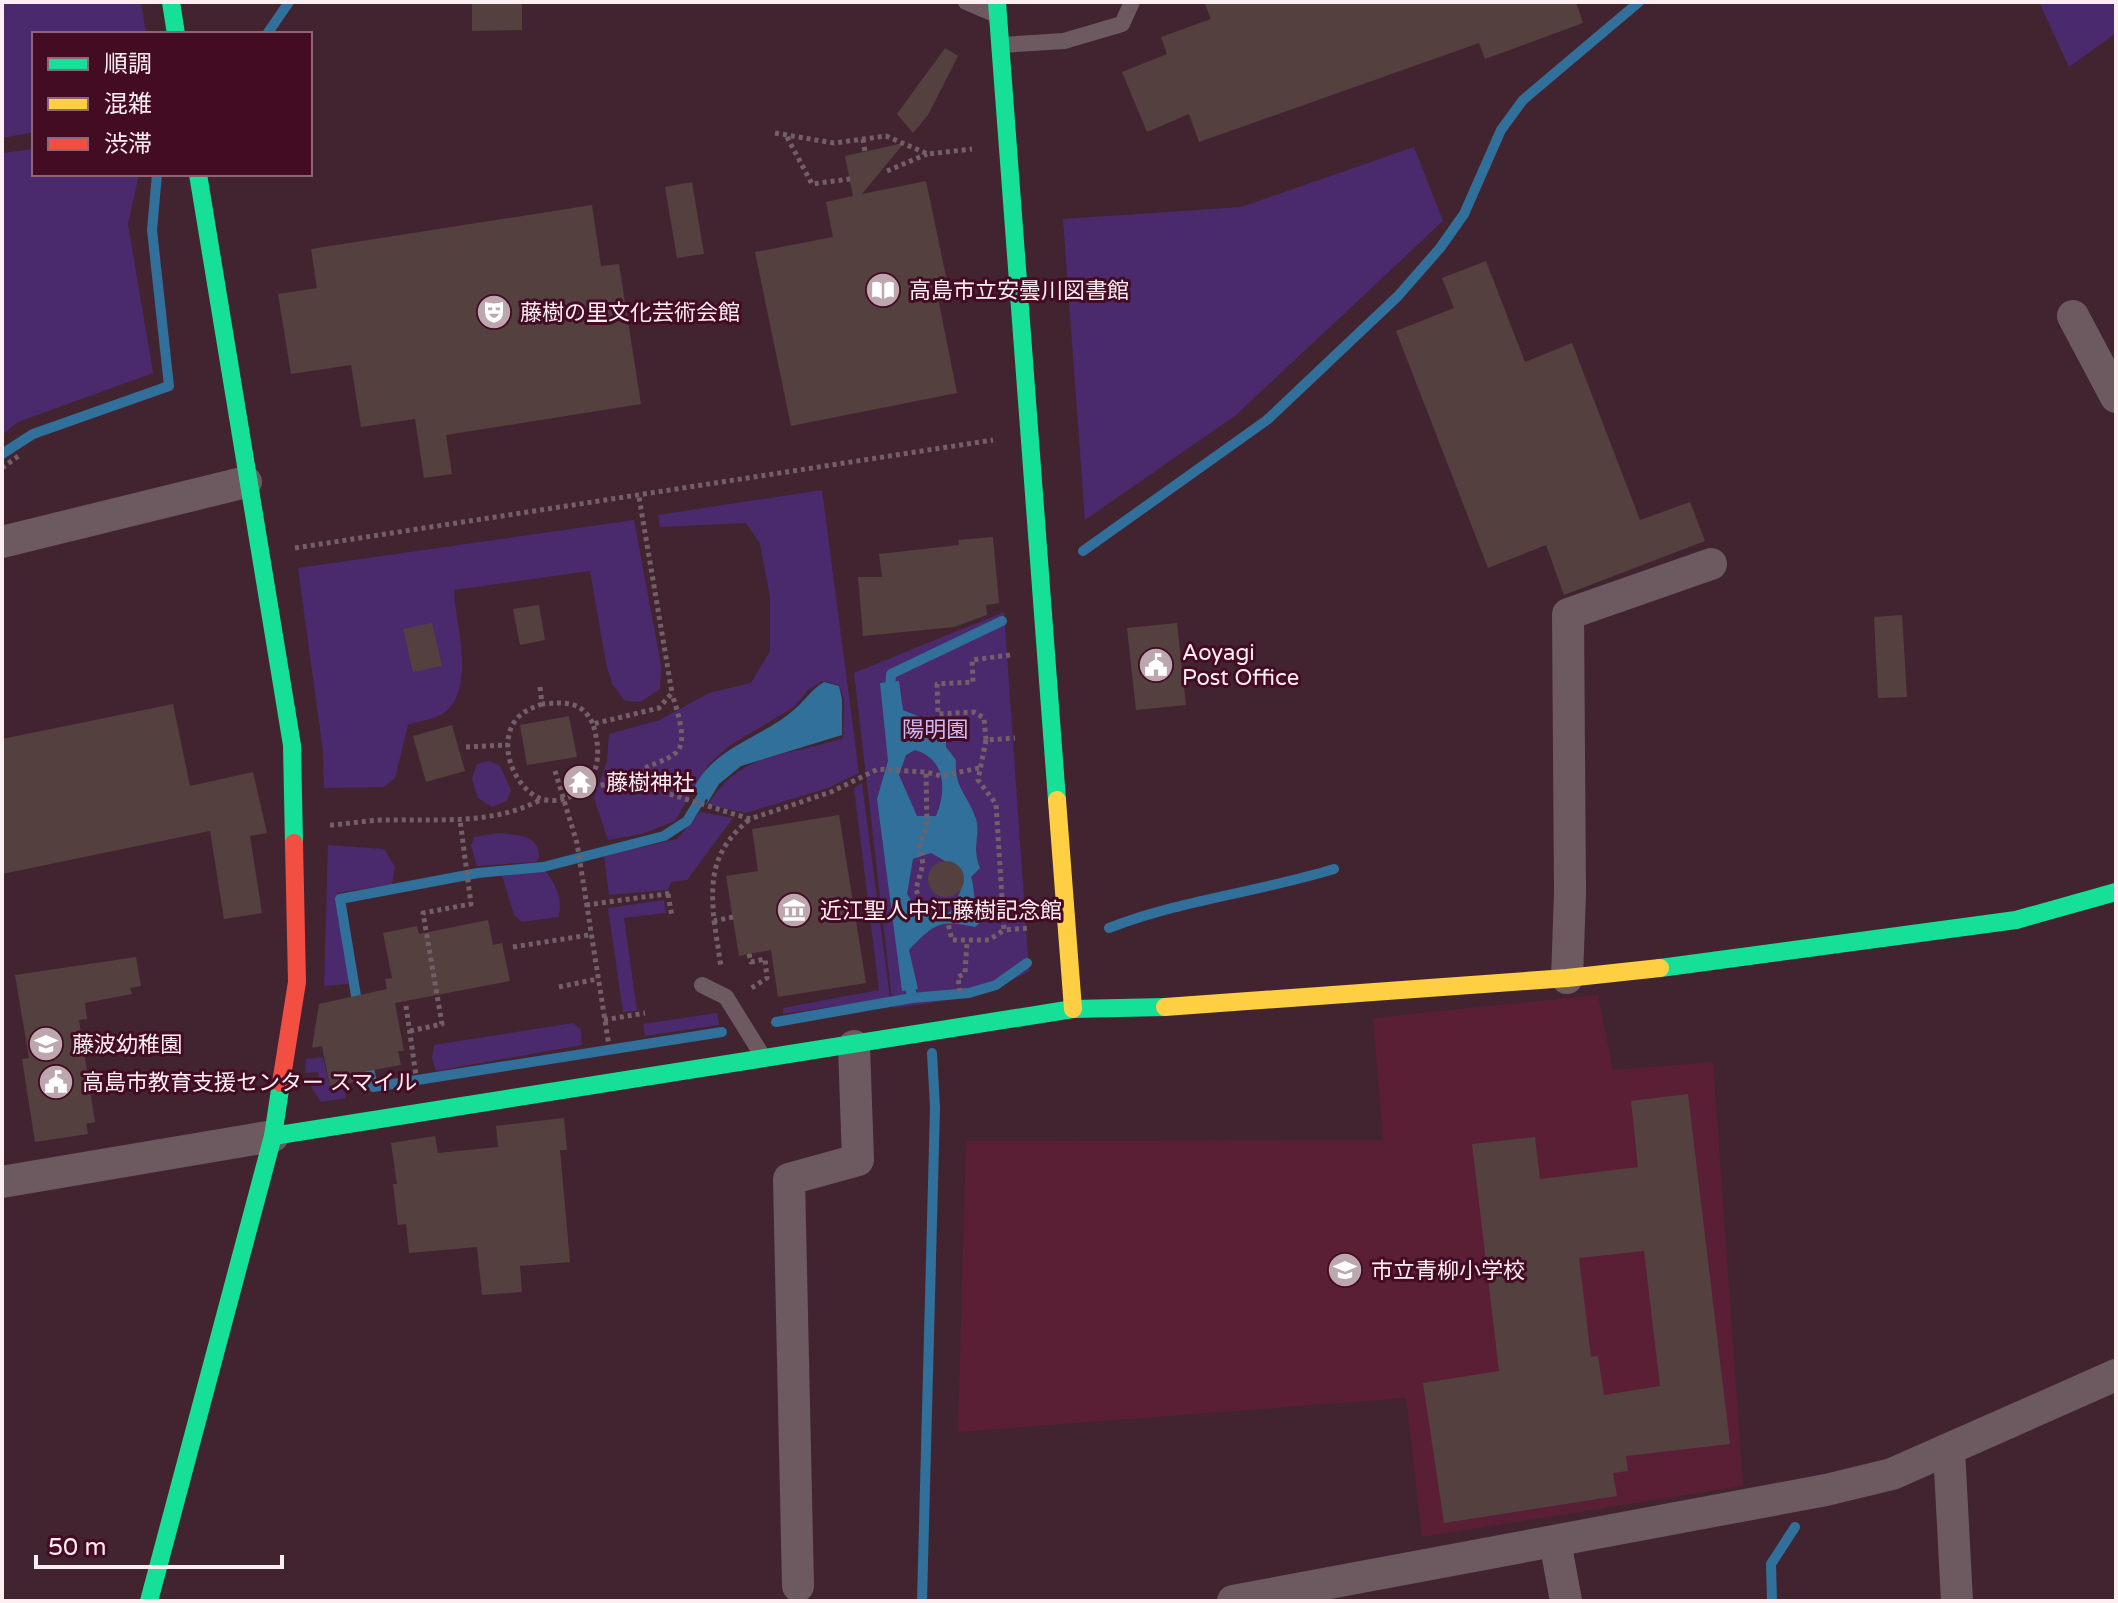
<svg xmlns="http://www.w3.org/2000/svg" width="2118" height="1603" viewBox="0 0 2118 1603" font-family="'Varela Round','Noto Sans JP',sans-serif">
<rect width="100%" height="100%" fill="#422430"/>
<polygon fill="#5a1f35" points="1598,995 1613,1070 1713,1062 1743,1486 1422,1537 1406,1398 958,1432 966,1141 1383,1140 1373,1018"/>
<g fill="#4b296d">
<polygon points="2,2 141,2 146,34 34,34 34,132 2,138"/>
<polygon points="2039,2 2116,2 2116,33 2069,67"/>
<polygon points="1414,147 1443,221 1236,415 1085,520 1063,219 1241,207"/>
<polygon points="34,149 34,174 139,174 128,224 153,373 18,422 2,435 2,153"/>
<path d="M822 490 859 773 828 788 746 813 708 805C740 750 789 757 843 738L844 700 839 685 822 681 808 690 794 707 729 746 708 765 675 821 642 834 608 840 594 798 607 761 609 734 660 720 709 693 751 683 770 651V597L760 544 746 523 660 527 658 515Z"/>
<path d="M634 520 661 665 660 689 640 702 625 701 612 684 606 663 590 571 454 590C455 625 477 687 444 713 436 719 419 721 408 725L395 778 384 787 324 788 323 752 298 568Z"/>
<path d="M1004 612 1029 971C983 998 945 1001 893 1008L854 673Z"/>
<polygon points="489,761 500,766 511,790 507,801 492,807 478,798 472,779 477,764"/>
<polygon points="862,783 890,998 783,1014 783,1008 879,990 854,788"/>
<polygon points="700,812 733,818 687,880 671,882 668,890 609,895 604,856 677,839"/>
<path d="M498 833C517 835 540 834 539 858L535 862 477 866 471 846 474 837Z"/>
<polygon points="328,845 384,849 395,867 392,884 337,893 349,984 324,986"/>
<path d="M545 871C555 881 564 904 558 917L522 922 514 915 502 876Z"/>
<polygon points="664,900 666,913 624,918 637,1011 623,1012 608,908"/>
<polygon points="717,1013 719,1025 645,1036 643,1024"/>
<polygon points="573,1023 581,1029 582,1045 436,1071 432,1058 434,1045"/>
<polygon points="323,1057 330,1088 344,1090 346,1098 321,1102 307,1080 319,1078 318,1072 305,1073 306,1059"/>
</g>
<g fill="#30709a" fill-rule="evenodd">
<path d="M899 681 903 710 946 728V747L956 760C954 789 968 794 976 819 981 836 971 846 980 868L971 877C976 893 972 906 982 921L975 927C939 919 934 924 909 950L918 989 902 991 877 799 888 761 880 683ZM915 750C946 759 947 791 936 816H917L899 775 906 755ZM931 853 945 861 961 890 950 912 939 915 918 912 907 894 913 859Z"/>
<path d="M824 682 839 686 842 699V735L741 766 719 784 705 807 708 800 693 790C714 745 762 739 796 708 806 699 811 690 824 682Z"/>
</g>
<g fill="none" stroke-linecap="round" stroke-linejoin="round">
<g stroke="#30709a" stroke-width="10">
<polyline points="267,34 289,2"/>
<polyline points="2,454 33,434 169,386 152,230 157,174"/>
<polyline points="1083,551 1267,420 1398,296 1440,248 1464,214 1501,130 1523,100 1639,2"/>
<polyline points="890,692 891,674 1002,621"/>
<path d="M1109 928C1181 900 1259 892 1334 869"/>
<polyline points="909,979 912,998"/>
<polyline points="358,1008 340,899 478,873 543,867 664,836 687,821 707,788"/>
<polyline points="776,1022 912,998 969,993 996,985 1027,963"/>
<polyline points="367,1059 373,1087 722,1032"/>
<polyline points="922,1601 935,1107 932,1053"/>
<polyline points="1772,1601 1771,1564 1795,1527"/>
</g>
</g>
<g fill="#54403f" fill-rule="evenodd">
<polygon points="472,2 522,2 522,30 472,31"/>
<polygon points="1204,2 1576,2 1583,23 1485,59 1479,43 1199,142 1189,114 1147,132 1122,72 1167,54 1161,37 1211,19"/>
<polygon points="945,48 958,56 928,115 913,133 897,114"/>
<polygon points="904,143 862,194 926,181 948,286 936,288 957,393 791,426 755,252 833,237 826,202 853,196 845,156"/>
<polygon points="692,182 704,254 677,258 665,187"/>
<polygon points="592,205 601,266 619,264 641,404 446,435 452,474 424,478 415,419 361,427 351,365 291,374 278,294 317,288 311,249"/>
<polygon points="1486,261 1525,362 1572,343 1640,520 1690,502 1705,541 1564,595 1546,545 1488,568 1396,331 1454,308 1442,278"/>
<polygon points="993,537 999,603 986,605 987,615 954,627 863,636 858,577 882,577 879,554 959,545 958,540"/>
<polygon points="539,605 545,640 520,645 513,609"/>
<polygon points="1902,615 1907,697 1878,698 1874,617"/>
<polygon points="432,623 442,666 413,672 403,629"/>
<polygon points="1177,623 1186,705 1136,710 1127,628"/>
<polygon points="173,704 190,786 253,772 267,833 250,836 262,913 224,919 210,831 2,874 2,739"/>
<polygon points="569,716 577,757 527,765 520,725"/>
<polygon points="452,725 465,771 426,782 413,736"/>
<polygon points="839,815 866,983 778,997 771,950 739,956 726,876 758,871 752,829"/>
<circle cx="946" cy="879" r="18"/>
<polygon points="488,920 493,945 502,943 510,981 395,1003 404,1051 398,1051 401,1065 362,1072 364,1080 330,1087 322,1046 312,1048 319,1004 387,989 385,979 392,978 383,933 417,926 419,934"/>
<polygon points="136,957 141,986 130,988 132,994 85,1003 87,1019 79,1020 95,1122 86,1124 88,1134 35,1142 22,1059 29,1058 15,975"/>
<path d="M1688 1094 1730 1444 1626 1456 1628 1471 1613 1473 1617 1496 1444 1523 1423 1383 1499 1371 1472 1144 1535 1137 1540 1179 1638 1167 1631 1101ZM1644 1251 1660 1386 1604 1395 1598 1356 1591 1357 1579 1258Z"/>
<polygon points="564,1118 567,1150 560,1150 570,1262 520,1266 522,1292 482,1295 477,1247 409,1253 406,1224 398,1225 393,1184 397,1184 391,1143 435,1136 438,1153 498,1147 496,1126"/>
</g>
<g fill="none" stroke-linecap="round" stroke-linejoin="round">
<g stroke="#736066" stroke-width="5" stroke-dasharray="4 4" stroke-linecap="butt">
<polyline points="775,133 834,143 886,136 928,154 972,149"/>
<polyline points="787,137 812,184 850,179"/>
<polyline points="863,139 865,152"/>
<polyline points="887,171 927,154"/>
<polyline points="2,468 21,454"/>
<polyline points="295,548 993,440"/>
<polyline points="1010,655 972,660 973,682 937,684 938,714 974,712 984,718 986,740 1015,738"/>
<path d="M540 687 542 704C566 702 582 701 593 724"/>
<path d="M542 704C530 709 520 712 513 724 499 749 515 787 539 798 547 802 561 801 569 797 600 781 602 755 593 724L659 708 672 693 639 497"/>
<polyline points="986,740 978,780 996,804 1004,930 1029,928"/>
<polyline points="466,747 508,745"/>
<polyline points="979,768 941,776 926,772 927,828 919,843 923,864 916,889 919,899 927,905 944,906 952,940 989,940 1004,930"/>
<polyline points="555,771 577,843 609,1046"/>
<path d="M624 780C671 748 697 770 672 694"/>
<polyline points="585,789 624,780 750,819 831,792 878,769 926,772"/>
<path d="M330 825C349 824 367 820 386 820 439 819 493 825 540 800"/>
<polyline points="668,894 672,917"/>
<polyline points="586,905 673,893"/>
<path d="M733 917 714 921C710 877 713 849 750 819"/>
<polyline points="714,921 721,967"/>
<polyline points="513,947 589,935"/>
<polyline points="749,954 751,962 765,959 767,978 750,989"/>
<polyline points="559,987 597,979"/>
<polyline points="960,992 958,977 965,973 967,942"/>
<polyline points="406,1006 416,1076"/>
<polyline points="604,1020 645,1013"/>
<polyline points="410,1031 442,1024 423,913 471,904 460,820"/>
</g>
<g stroke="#6d5a60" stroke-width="16">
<polyline points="966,2 994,14"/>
<polyline points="1002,45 1064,41 1122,24 1132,2"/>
<polyline points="702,985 726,997 762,1055"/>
</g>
<g stroke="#6d5a60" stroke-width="32">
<polyline points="2073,316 2116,397"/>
<polyline points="2,542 246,482"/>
<polyline points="1567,978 1570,893 1568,614 1711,564"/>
<polyline points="2,1182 273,1136"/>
<polyline points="1949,1450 1957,1601"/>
<polyline points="1555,1541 1566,1601"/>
<polyline points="798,1586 789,1179 858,1160 854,1046"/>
<polyline points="1233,1601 1826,1490 1892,1474 2116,1375"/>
</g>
<g stroke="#16e098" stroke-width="18">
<polyline points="171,2 176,34"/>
<polyline points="997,2 1057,800"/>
<polyline points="198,174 292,745 294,843"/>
<polyline points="1660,968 2016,920 2116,892"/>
<polyline points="273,1136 1073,1009 1165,1007"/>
<polyline points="149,1601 273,1136 281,1083"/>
</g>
<g stroke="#ffcf43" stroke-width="18">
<polyline points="1057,800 1073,1009"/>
<polyline points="1165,1007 1567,978 1660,968"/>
</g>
<polyline stroke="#f24e42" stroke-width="18" points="281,1083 297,982 294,843"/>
</g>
<defs>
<g id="library-disc" transform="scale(1.8)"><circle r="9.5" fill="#bca7ae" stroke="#440c23"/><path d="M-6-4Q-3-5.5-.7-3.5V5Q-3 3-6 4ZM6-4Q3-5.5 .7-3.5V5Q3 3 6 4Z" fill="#fff"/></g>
<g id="theatre-disc" transform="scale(1.8)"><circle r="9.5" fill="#bca7ae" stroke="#440c23"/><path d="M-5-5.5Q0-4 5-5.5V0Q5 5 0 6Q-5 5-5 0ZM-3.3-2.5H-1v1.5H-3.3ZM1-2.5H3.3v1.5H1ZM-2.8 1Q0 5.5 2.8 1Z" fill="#fff"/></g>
<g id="civic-disc" transform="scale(1.8)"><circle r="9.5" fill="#bca7ae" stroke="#440c23"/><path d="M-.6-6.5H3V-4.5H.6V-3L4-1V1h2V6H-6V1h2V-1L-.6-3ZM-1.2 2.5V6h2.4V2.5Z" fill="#fff"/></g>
<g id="temple-disc" transform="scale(1.8)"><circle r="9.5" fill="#bca7ae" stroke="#440c23"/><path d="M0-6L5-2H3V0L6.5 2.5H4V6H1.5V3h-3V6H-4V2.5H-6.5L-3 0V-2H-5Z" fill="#fff"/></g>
<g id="museum-disc" transform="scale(1.8)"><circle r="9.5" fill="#bca7ae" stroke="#440c23"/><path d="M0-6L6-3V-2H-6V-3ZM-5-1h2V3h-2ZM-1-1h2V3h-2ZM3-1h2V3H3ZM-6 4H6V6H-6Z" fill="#fff"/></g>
<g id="school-disc" transform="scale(1.8)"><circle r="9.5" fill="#bca7ae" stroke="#440c23"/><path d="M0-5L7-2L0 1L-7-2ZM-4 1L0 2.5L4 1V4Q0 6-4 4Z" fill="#fff"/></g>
</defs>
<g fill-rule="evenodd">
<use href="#library-disc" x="883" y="290"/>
<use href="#theatre-disc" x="494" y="312"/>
<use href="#civic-disc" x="1156" y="665"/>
<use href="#temple-disc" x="580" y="782"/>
<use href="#museum-disc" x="794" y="910"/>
<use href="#school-disc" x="46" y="1044"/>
<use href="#civic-disc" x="56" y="1082"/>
<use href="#school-disc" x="1345" y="1270"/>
</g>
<g text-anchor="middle" stroke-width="6" stroke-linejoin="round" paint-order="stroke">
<g font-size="22" fill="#fdeef2" stroke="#440c23" text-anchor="start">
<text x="909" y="298">高島市立安曇川図書館</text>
<text x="520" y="320">藤樹の里文化芸術会館</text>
<text x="1182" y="660">Aoyagi<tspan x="1182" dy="25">Post Office</tspan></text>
<text x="606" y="790">藤樹神社</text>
<text x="820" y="918">近江聖人中江藤樹記念館</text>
<text x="72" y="1052">藤波幼稚園</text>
<text x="82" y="1090">高島市教育支援センター スマイル</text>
<text x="1371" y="1278">市立青柳小学校</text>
</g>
<g font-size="22" fill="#ccb9f1" stroke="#440c23">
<text x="935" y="737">陽明園</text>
</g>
</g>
<rect width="2118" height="1603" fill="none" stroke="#fdeef2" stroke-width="8"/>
<rect x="32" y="32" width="280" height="144" fill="#440c23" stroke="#8e6676" stroke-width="2"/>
<rect x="48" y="58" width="40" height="12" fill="#16e098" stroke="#8e6676" stroke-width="2"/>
<text x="104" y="72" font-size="24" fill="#fdeef2">順調</text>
<rect x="48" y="98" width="40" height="12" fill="#ffcf43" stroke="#8e6676" stroke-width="2"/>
<text x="104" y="112" font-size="24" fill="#fdeef2">混雑</text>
<rect x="48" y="138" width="40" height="12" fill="#f24e42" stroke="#8e6676" stroke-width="2"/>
<text x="104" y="152" font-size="24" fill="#fdeef2">渋滞</text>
<path d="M36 1555v12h246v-12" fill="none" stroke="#fdeef2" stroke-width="4"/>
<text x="48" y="1555" font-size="24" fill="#fdeef2" stroke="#440c23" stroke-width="6" paint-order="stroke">50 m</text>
</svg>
